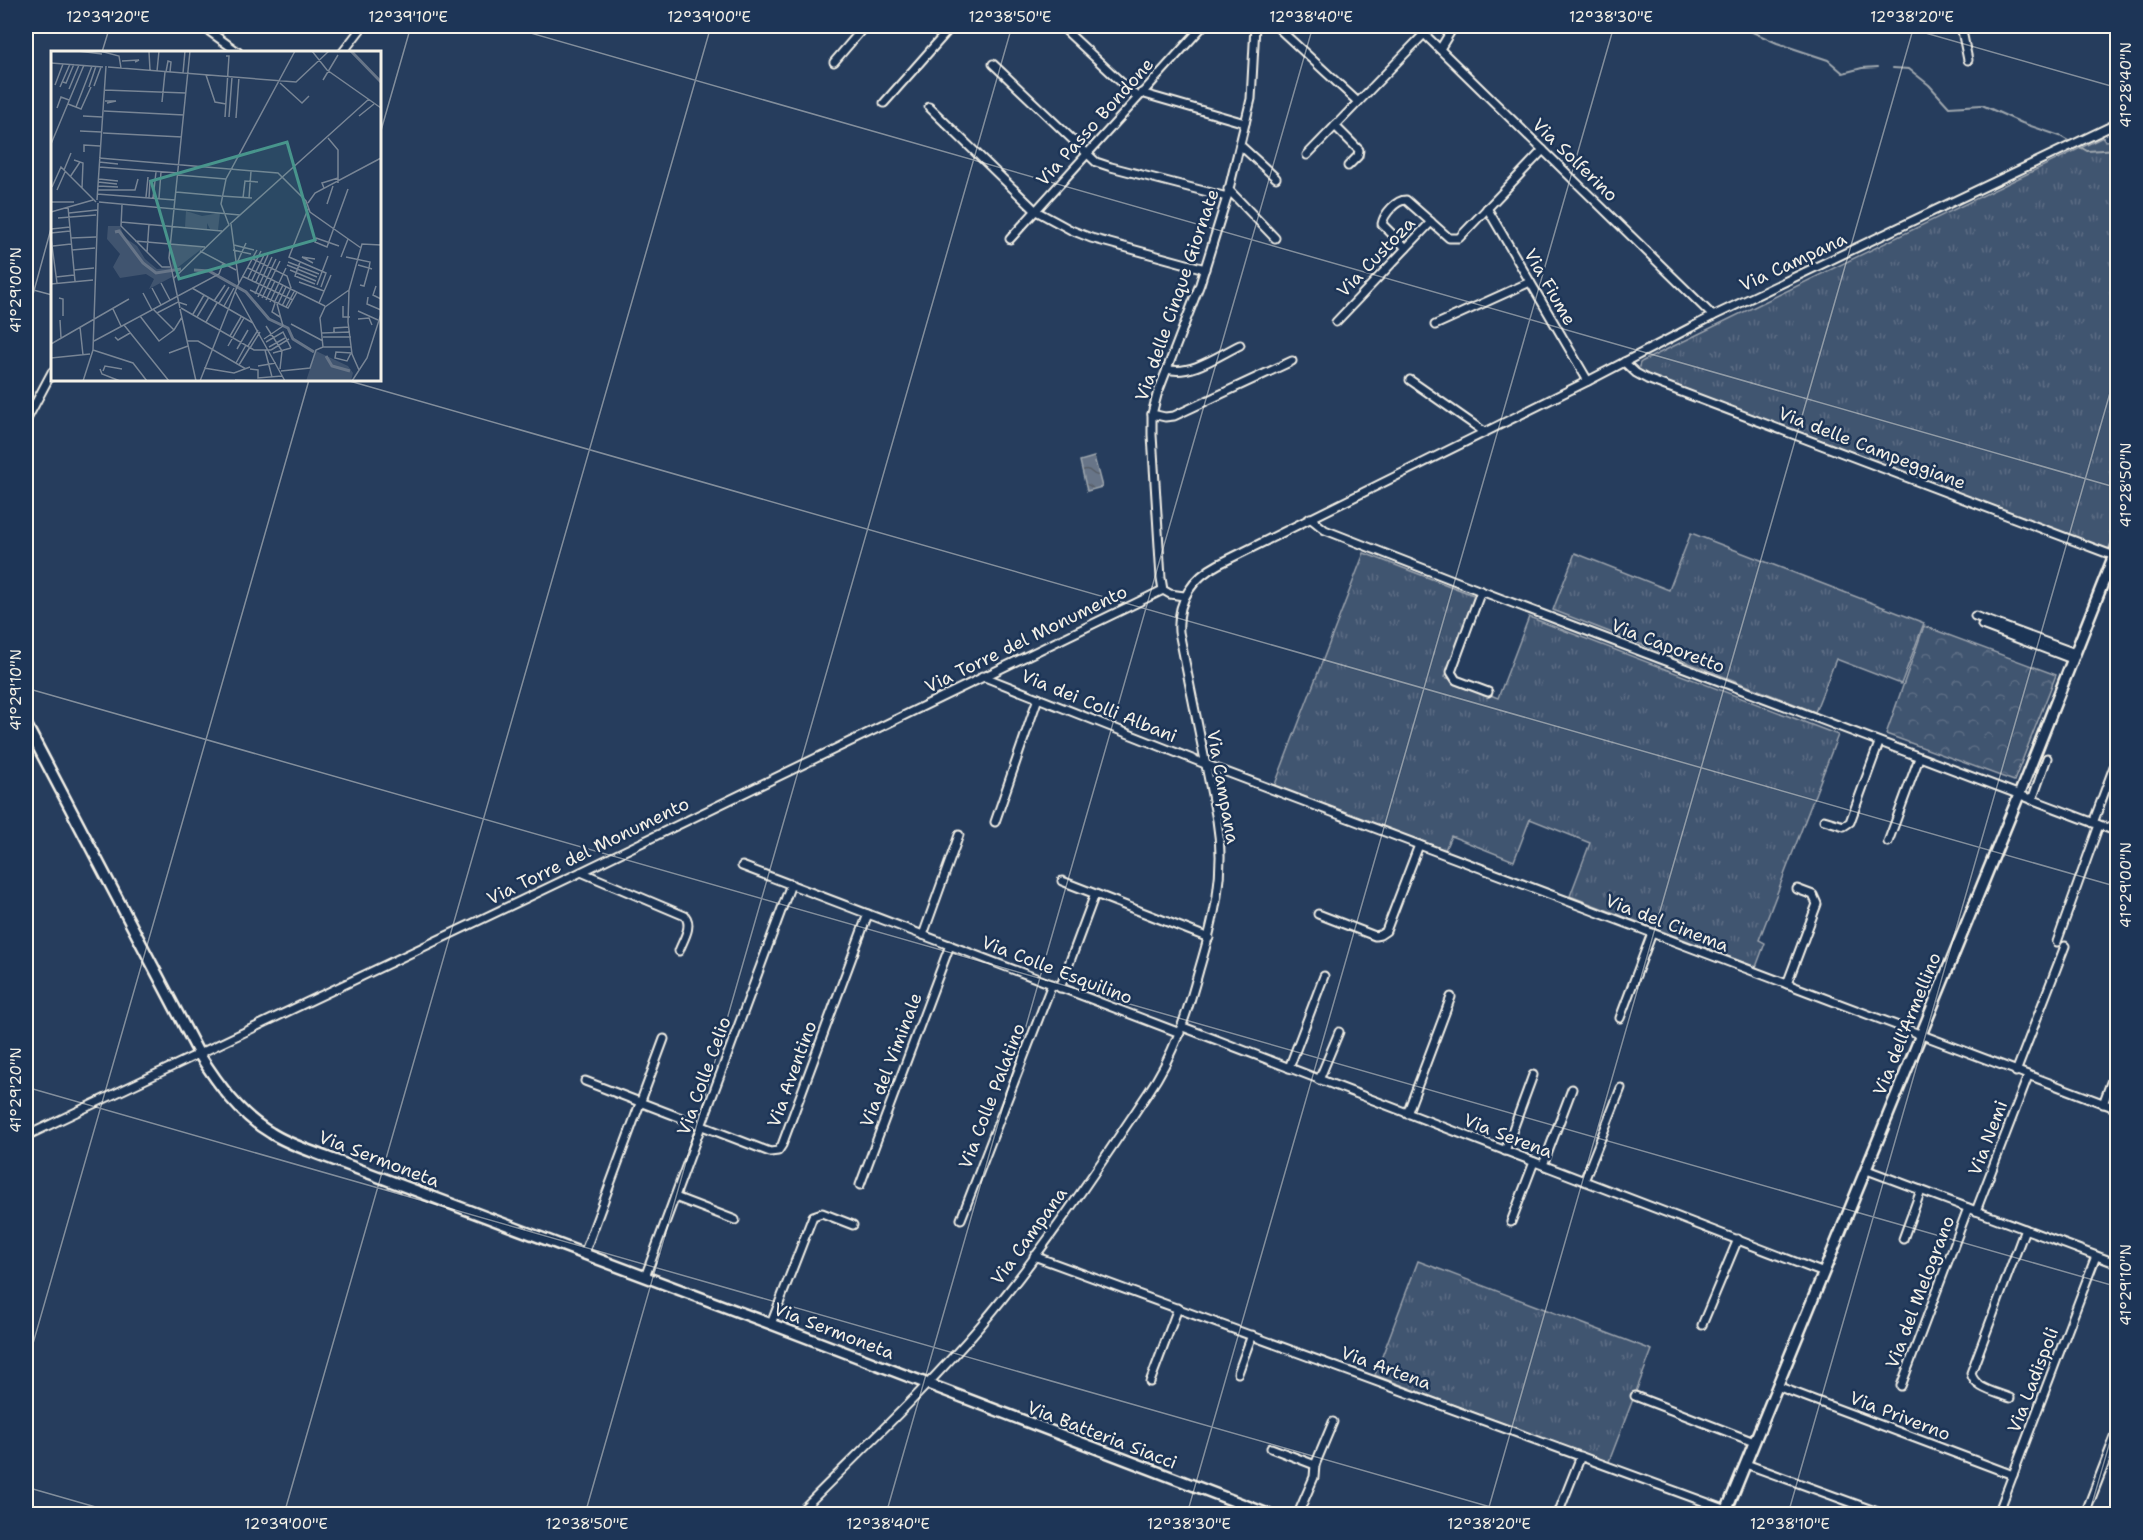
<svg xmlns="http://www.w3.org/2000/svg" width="2143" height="1540" viewBox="0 0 2143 1540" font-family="'Shantell Sans',sans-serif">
<defs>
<pattern id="grass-tufts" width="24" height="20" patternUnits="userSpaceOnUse" patternTransform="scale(1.5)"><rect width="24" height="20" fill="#40546f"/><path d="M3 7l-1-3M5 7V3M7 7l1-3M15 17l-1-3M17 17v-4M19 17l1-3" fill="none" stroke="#5c6d84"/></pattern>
<pattern id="forest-crowns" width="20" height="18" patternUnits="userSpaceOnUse" patternTransform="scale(1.5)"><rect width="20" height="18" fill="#40546f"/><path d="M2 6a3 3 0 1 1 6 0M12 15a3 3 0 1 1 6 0" fill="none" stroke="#5c6d84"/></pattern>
<pattern id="water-waves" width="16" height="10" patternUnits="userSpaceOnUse" patternTransform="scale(1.5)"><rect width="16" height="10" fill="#677588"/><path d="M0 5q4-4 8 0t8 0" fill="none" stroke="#585e67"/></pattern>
</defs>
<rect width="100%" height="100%" fill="#263d5d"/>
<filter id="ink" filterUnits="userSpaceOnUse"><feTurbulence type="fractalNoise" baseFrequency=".0167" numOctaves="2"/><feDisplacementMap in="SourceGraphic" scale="12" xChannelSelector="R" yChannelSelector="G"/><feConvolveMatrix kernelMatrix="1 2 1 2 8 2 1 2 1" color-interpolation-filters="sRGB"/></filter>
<g filter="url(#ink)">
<g fill="url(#grass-tufts)" stroke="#9aa2ac" stroke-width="1.5">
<polygon points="2103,137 2105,141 2117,140 2118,527 2108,550 1647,377 1638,370 1640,363 1643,361"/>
<polygon points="1691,533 1924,623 1901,684 1836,659 1815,712 1553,610 1575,553 1669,590"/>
<polygon points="1364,553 1476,596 1445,677 1498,698 1529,617 1838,735 1759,940 1765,943 1756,967 1570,896 1590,843 1530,819 1514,861 1451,836 1444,852 1274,787"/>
<polygon points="1418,1261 1652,1350 1608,1464 1375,1375"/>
</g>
<polygon fill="url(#forest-crowns)" stroke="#9aa2ac" stroke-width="1.5" points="1924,626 2056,675 2014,781 1886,734"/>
<polygon fill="url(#water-waves)" stroke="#9fa7ae" stroke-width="1.5" points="1094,457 1102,487 1087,491 1080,461"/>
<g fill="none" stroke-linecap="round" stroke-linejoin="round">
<g stroke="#9fa7ae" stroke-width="2">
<polyline points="1739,26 1777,43 1828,60 1843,73 1862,68 1878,67"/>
<polyline points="1893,68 1909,69 1929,85 1949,107 1982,105 2022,123 2060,136 2072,143"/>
<polyline points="2077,145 2087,151 2118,149"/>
</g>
<g stroke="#f4f1e8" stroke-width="11">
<g id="street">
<polyline points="202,26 238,52"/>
<polyline points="1061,26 1137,97"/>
<polyline points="1276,26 1358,102"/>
<polyline points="1416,26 1713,316"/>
<polyline points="1961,26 1968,60"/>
<polyline points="1440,49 1454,26"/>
<polyline points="343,52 363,26"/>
<polyline points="834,62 865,26"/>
<polyline points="993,64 1096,162 1111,167 1227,197"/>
<polyline points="1141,93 1245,123"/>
<polyline points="884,103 952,26"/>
<polyline points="929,107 1036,211 1071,230 1091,238 1205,269"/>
<polyline points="1335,126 1359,150 1358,156 1348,166"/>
<polyline points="1240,145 1276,178"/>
<polyline points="1307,155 1424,34"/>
<polyline points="1228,189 1275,238"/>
<polyline points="1487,208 1588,381"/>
<polyline points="1010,239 1203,26"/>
<path d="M1406 248 1382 224C1384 214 1396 200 1406 200L1431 222"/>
<polyline points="1336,322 1431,222 1449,238 1459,238 1543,150"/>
<polyline points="1435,325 1530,282"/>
<polyline points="1624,362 1636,373 1647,379 2117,557"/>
<path d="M1167 369C1191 376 1219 355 1240 345"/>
<polyline points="1410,380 1483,431"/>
<polyline points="1152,414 1165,417 1174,416 1292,361"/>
<polyline points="26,421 52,372"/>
<polyline points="1310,518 1325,530 1481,591 2118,832"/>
<polyline points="1481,591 1451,672 1456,680 1488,692"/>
<polyline points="1184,596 1170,594 1163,590 1161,578 1152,435 1152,414 1157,395 1200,284 1227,197 1251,99 1255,26"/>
<polyline points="1975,616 2075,653"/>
<polyline points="1982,625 2072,659"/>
<polyline points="982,676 1205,764 2118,1109"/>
<polyline points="2032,800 2047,758"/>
<polyline points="1824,820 1844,826 1850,822 1879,743"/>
<polyline points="995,822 1038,698"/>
<polyline points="2093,823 2118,756"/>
<polyline points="1888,842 1919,758"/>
<polyline points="742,866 1180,1033"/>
<path d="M581 872 685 916C693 926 683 940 679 951"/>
<polyline points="1062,881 1209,938"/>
<polyline points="1318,914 1375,936 1380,935 1386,931 1419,845"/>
<polyline points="923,935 959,835"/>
<polyline points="2057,942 2099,825"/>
<polyline points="1787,984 1817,904 1813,895 1797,889"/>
<polyline points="1060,988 1095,894"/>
<polyline points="1620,1018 1652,933"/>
<polyline points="1183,1027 1824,1273"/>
<polyline points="1289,1068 1324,976"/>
<polyline points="2016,1072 2065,946"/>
<polyline points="1319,1080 1339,1032"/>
<polyline points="585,1081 770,1152 778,1151 782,1145 868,914"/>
<polyline points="2103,1104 2116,1069"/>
<polyline points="1407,1114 1451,997"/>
<polyline points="26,1136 581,872 1163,590"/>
<polyline points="1505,1151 1533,1075"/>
<polyline points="1543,1165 1572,1089"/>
<polyline points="1867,1170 2118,1264"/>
<polyline points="1584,1181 1621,1088"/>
<polyline points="860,1185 950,945"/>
<polyline points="675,1197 735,1220"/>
<polyline points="1976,1211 2028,1076"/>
<polyline points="961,1219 1052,984"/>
<polyline points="1511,1222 1534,1162"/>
<polyline points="1903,1239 1921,1190"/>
<polyline points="584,1254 664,1039"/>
<polyline points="1034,1256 1727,1510"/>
<polyline points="645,1277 791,884"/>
<polyline points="771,1324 813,1216 822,1213 853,1225"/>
<polyline points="1702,1325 1738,1239"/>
<polyline points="1238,1373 1252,1335"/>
<polyline points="1150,1382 1178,1308"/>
<polyline points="1777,1386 2013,1475"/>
<polyline points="1901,1386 1968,1208"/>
<polyline points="1635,1396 1754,1442"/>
<path d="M2010 1398C1996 1392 1974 1389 1971 1373L2025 1229"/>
<polyline points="1271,1448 1315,1465"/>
<polyline points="1746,1464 1883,1514"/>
<path d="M798 1514C859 1452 924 1392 981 1325 1042 1253 1095 1172 1148 1093 1174 1055 1187 1014 1199 970 1214 920 1226 872 1217 820L1179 632C1177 601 1192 578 1219 564L1588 381 1713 316 2118 123"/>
<polyline points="1298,1514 1314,1477 1315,1465 1333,1422"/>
<polyline points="1558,1514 1581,1456"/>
<polyline points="1998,1514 2096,1256"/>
<polyline points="2085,1514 2118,1429"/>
</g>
</g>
<g stroke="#f4f1e8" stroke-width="14">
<g id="secondary">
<path d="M26 724 199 1054C218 1084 240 1115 271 1133 288 1144 308 1150 326 1157L771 1324 1268 1514"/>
<polyline points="1725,1514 2019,795 2118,545"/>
</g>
</g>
<use href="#street" stroke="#1d3557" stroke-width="7"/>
<use href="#secondary" stroke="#1d3557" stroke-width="9"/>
</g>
</g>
<path fill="none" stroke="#f4f1e8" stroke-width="1.5" stroke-opacity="0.45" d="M506 26 2118 488M1901 26 2118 88M102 52 110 26M380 134 411 26M26 288 52 295M26 320 52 225M346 380 2118 887M26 688 2118 1287M26 1087 1515 1514M26 1368 309 380M26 1487 120 1514M284 1514 711 26M585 1514 1012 26M886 1514 1313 26M1187 1514 1614 26M1487 1514 1914 26M1788 1514 2118 365M2089 1514 2118 1414"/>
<g text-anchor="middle" stroke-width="5" stroke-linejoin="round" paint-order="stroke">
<g font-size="18" fill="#f4f1e8" stroke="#1d3557">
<text transform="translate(1095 122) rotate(-48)" y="6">Via Passo Bondone</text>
<text transform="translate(1575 160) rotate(44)" y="6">Via Solferino</text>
<text transform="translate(1376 257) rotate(-46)" y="6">Via Custoza</text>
<text transform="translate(1793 262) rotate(-25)" y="6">Via Campana</text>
<text transform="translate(1550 287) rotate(60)" y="6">Via Fiume</text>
<text transform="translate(1177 295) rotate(-71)" y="6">Via delle Cinque Giornate</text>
<text transform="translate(1872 448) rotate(21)" y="6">Via delle Campeggiane</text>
<text transform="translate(1026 639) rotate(-26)" y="6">Via Torre del Monumento</text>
<text transform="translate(1668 646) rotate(21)" y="6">Via Caporetto</text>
<text transform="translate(1099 706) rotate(22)" y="6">Via dei Colli Albani</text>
<text transform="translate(1223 787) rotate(80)" y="6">Via Campana</text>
<text transform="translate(588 851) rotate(-26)" y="6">Via Torre del Monumento</text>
<text transform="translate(1667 923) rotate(21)" y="6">Via del Cinema</text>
<text transform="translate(1057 970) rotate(21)" y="6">Via Colle Esquilino</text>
<text transform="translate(1907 1024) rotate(-68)" y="6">Via dell'Armellino</text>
<text transform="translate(891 1060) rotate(-69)" y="6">Via del Viminale</text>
<text transform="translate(792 1074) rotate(-70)" y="6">Via Aventino</text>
<text transform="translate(704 1076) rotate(-70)" y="6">Via Colle Celio</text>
<text transform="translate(992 1096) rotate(-69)" y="6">Via Colle Palatino</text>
<text transform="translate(1508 1136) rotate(21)" y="6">Via Serena</text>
<text transform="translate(1988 1138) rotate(-69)" y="6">Via Nemi</text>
<text transform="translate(379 1159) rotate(21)" y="6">Via Sermoneta</text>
<text transform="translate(1029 1236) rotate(-54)" y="6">Via Campana</text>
<text transform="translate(1920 1292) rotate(-69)" y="6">Via del Melograno</text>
<text transform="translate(834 1331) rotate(21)" y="6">Via Sermoneta</text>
<text transform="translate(1386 1368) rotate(20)" y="6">Via Artena</text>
<text transform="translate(2033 1380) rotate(-69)" y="6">Via Ladispoli</text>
<text transform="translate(1900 1416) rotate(21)" y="6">Via Priverno</text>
<text transform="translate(1102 1435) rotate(21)" y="6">Via Batteria Siacci</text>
</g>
</g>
<g transform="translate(51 51)">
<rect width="330" height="330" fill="#263d5d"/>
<path d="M135 160 151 165 169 162 167 179 159 178 156 172V178L134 176ZM120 193 153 196 121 221Z" fill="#40546f"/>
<path d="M57 175H69L73 186 86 195 94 208 106 218 119 217 121 226 98 238 103 228 95 223 69 227 62 216 69 203 56 188Z" fill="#40546f"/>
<path d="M265 300 297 315 302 322 300 330H255Z" fill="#40546f"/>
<path fill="none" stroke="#677588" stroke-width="3" d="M300 0 330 31M64 181 68 180 92 212 105 222 130 218M143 219 158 220 195 241 218 268 237 277 242 288 263 301M275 305 281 315 299 320"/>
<path fill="none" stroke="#788595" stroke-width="1.5" d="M27 0 51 3M49 0 68 5 70 17M261 0 276 19 330 57M98 1 99 19M71 10 88 9 84 11M0 12 52 16M57 16 245 31 278 0M106 20 108 0M115 21 117 10 120 11 119 21M132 22 134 0M155 24 164 51 175 53M272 29 287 4M12 31 15 32 23 13M229 32 251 52 258 45M4 34 12 13M43 35 50 16M9 36 19 13M38 36 45 15M18 38 28 14M53 39 135 42M54 50H65L56 52M111 51 114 21M17 53 30 58 40 36M25 56 41 15M6 57 10 46 18 49M53 60 133 64M32 65 51 66M308 65 323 53M174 66 178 5H175M178 66 181 26M185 67 188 26M29 80 50 81M52 82 131 86M277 87 287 99V132M0 93 33 14M33 101V94L49 95M48 107 227 122 255 150 259 161 310 197M23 109 32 112 31 137M48 111 67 113M48 116 127 122M13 119 20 102M127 124 175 128M19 126 29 111M48 128 67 130M47 131 66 133M47 135 67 136M1 136 10 116 45 151M273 137 271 132 287 127M6 139 14 121M47 139H84L87 128M125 141 170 145M46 143 124 149M170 145 201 147M95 146 97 126M98 147 99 129M102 147 105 121M108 147 110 121M192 147 194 130 207 131M198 147 200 120M46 149 55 15M0 151H23M48 151 189 164M257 152 264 142 330 107M276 153 282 135M71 154 70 175 111 216H119M17 156 24 230M257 158 238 206 275 222 270 236M0 161 42 149M18 162 46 159M7 167 45 164M70 171 171 180M179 173 318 48M180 173 188 233M0 178 19 176M0 182 19 180M0 187 6 232M20 187 45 186M265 187 264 191 276 196 297 138M265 187 288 195M84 190 154 196M183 194 203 199M2 195 20 193M21 199 44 197M182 199 200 203M149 200 185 219M96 201 98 173M290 206 297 188M295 206 319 211 318 217 321 218M202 208 236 225 240 237 231 255M237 211 268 223M249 211 244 225 264 233M186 212 195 192M262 212 251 206 264 208M236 214 266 226M307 214 318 217 313 235 309 234M197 217 274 255M23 219 43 217M239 219 265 230M191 225 242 249M5 226 23 224M197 227 210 200M122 228 178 174 170 153 175 128 244 0M201 229 214 202M205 231 217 204M248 231 273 240M110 232 119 249M0 233 42 229M266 234 277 205M325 235 322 244 330 248M101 237 110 254M141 237 202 272M199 239 237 257 246 241M184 240 234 330M92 242 101 259M204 243 221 206M207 246 225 208M317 246 316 253 330 259M8 247 12 248V265M211 247 229 210M215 249 224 230M163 250 174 234M219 251 235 217M168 252 178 236M223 252 232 234M224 252 221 261 229 266M268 252 280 224M227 253 235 236M173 255 183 237M292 255V266H299M235 256 244 239M129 257 118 207 139 0M130 257 203 299H220M62 258 70 275M102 258 123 279M129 258 145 330M307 260 327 269M106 262 127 251 136 254M142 263 153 244M89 265 108 290 123 279 131 266M146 266 158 246M307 268 318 267 321 274M9 269 10 287M155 271 166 252M240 273 272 290M73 274 118 330M215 275 231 300 229 318M29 276 32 304M271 282 299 281M283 282V277L298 276M179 285 190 266M64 286 67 289 79 282M272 286H300M213 288 232 275 226 253M43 290 168 223 172 212M136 290H147L195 318M215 291 232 281 240 297M0 293 78 248M177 295 193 267M197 295 207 279M218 296 234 287M272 296H300M199 297 209 281M186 298 197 279M42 299 82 312 96 330M214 299 221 326M220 299 238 288M118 302 137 295M222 302 240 297M300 302 296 310 284 307 285 301 301 302M0 307 39 303M185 312 195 294M188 314 199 296M207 315 225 312M153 317 183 322 199 316M49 318 51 323 69 330M199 318 207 319V327L231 325M308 319 301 303 297 271 298 239 311 193 330 194M52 320 54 315 71 318M230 320 259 317 265 299 272 296 269 267 274 256 298 239M184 329 209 330M32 330 42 299 47 152M149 330 186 236 206 199M301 330 316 307 330 263"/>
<path fill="#48958c" fill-opacity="0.15" stroke="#48958c" stroke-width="3" d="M236 91 264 189 128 228 100 130Z"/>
<rect width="330" height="330" fill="none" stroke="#f4f1e8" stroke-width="3"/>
</g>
<rect width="2143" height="1540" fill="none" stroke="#1d3557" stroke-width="66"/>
<rect x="33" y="33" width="2077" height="1474" fill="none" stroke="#f4f1e8" stroke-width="2"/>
<g font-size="15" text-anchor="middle" fill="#f4f1e8">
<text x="108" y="22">12°39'20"E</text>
<text x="408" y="22">12°39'10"E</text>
<text x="709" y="22">12°39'00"E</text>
<text x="1010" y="22">12°38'50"E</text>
<text x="1311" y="22">12°38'40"E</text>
<text x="1611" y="22">12°38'30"E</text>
<text x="1912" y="22">12°38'20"E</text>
<text transform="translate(2126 85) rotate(-90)" y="5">41°28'40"N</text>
<text transform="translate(16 290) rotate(-90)" y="5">41°29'00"N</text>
<text transform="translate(2126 485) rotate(-90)" y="5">41°28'50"N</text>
<text transform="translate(16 690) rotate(-90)" y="5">41°29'10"N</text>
<text transform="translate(2126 885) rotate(-90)" y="5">41°29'00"N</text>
<text transform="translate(16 1090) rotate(-90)" y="5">41°29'20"N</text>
<text transform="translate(2126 1285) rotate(-90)" y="5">41°29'10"N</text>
<text x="286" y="1529">12°39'00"E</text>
<text x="587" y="1529">12°38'50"E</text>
<text x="888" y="1529">12°38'40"E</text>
<text x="1189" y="1529">12°38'30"E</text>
<text x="1489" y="1529">12°38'20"E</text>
<text x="1790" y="1529">12°38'10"E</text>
</g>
</svg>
